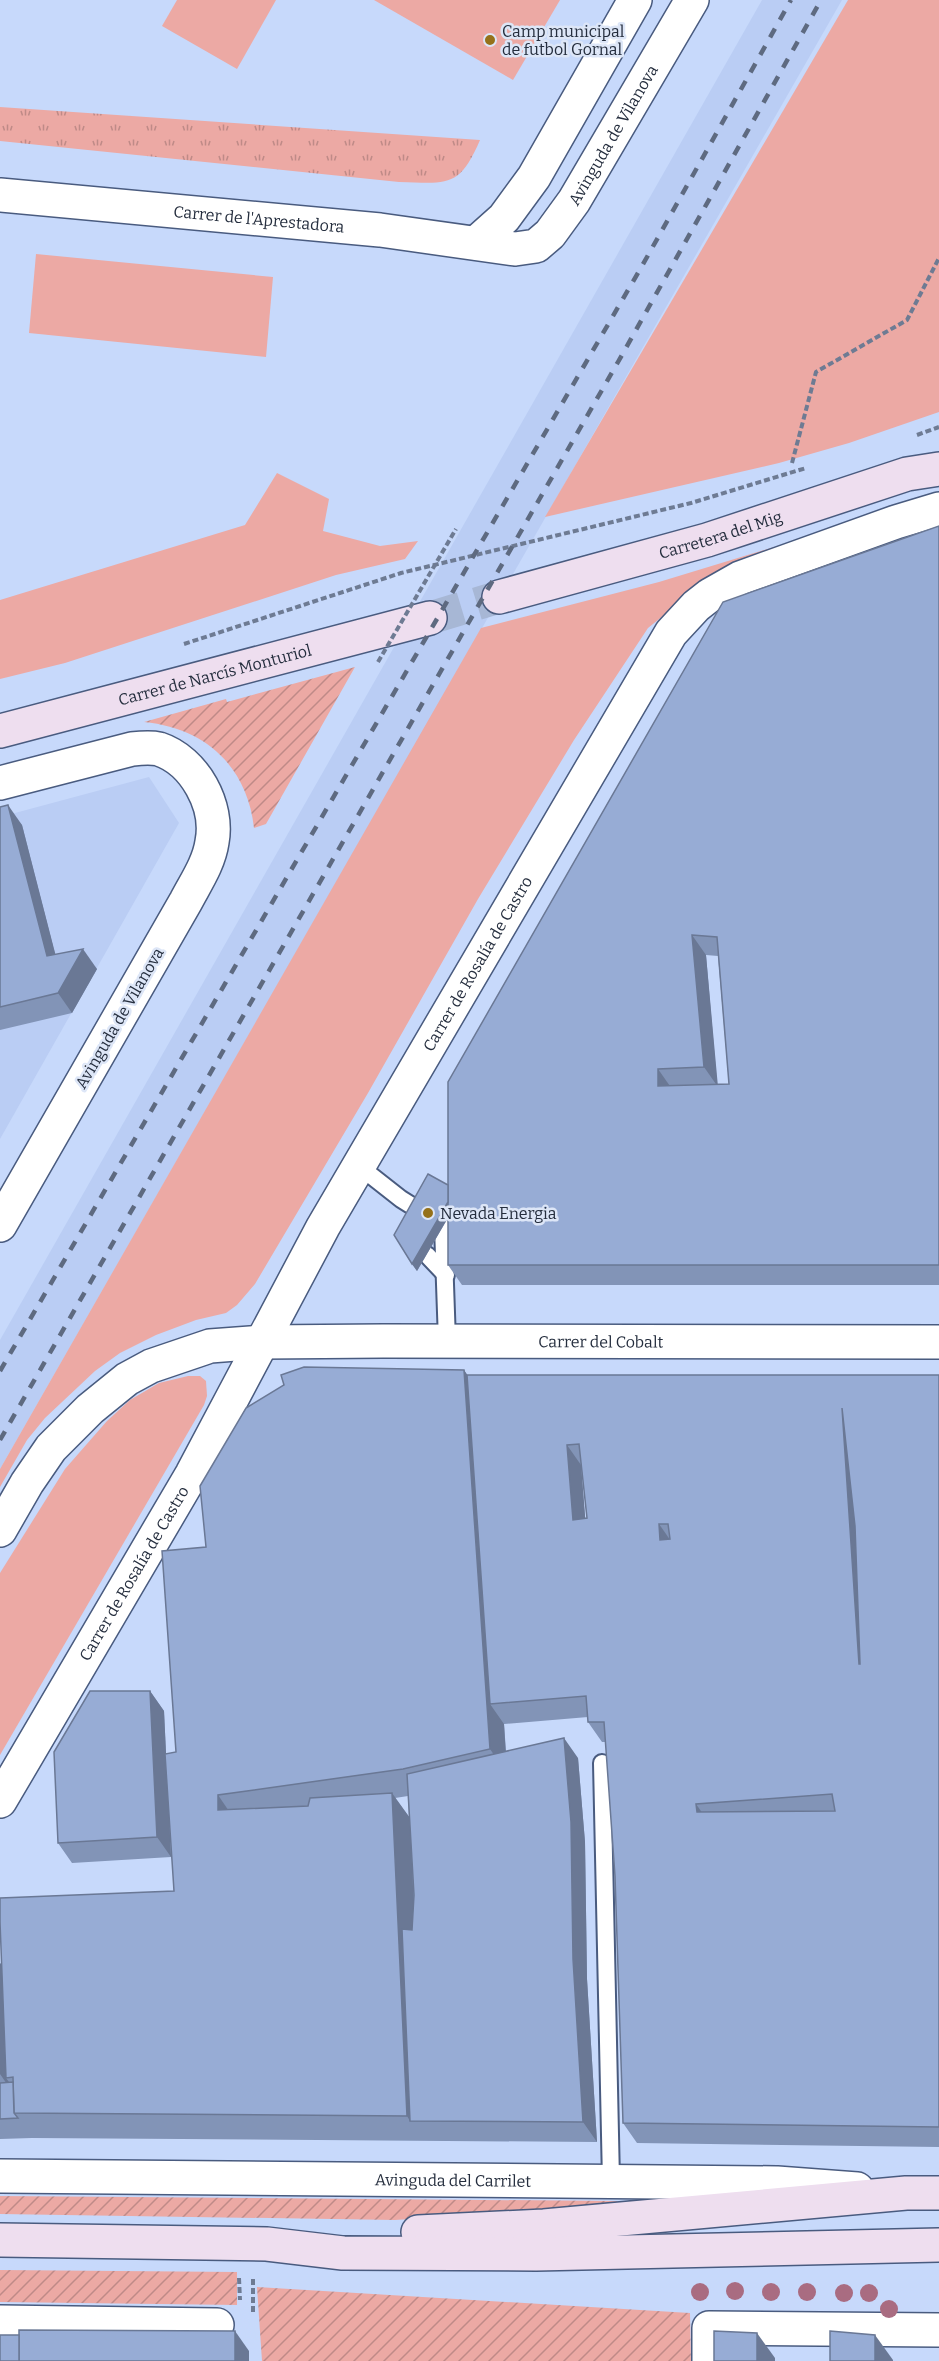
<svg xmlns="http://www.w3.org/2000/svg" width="939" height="2361" viewBox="0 0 939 2361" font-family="Bitter,serif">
<defs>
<pattern id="park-tufts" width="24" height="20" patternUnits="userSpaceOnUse" patternTransform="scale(1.5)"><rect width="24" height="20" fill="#eca9a4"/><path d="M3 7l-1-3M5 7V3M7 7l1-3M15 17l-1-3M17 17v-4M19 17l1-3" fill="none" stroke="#bf8a87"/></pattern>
<pattern id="garden-furrows" width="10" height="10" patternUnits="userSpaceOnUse" patternTransform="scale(1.5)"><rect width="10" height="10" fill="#eca9a4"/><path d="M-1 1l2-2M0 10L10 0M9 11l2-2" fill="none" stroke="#bf8a87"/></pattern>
</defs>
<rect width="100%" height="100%" fill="#c7d9fb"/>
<g fill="#bacdf4">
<polygon points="762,0 842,0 0,1469 0,1340"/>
<polygon points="149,777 179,823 0,1139 0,817"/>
</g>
<g fill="#eca9a4">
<polygon points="177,0 276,0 237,69 162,26"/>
<polygon points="374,0 560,0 513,80"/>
<polygon points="848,0 939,0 939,412 849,443 779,463 545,517"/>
<polygon points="36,254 273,277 266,357 29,333"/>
<polygon points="277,473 329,499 323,531 380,546 418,541 405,559 336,575 65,663 0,679 0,600 245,525"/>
<polygon points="807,537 690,594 648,628 574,740 478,899 368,1093 255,1284 237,1305 226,1313 196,1320 156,1335 120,1353 95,1371 45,1418 27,1440 0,1487 0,1469 481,628 659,582"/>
<polygon points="188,1376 200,1376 206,1381 207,1396 204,1405 0,1755 0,1573 65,1469 107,1421 130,1400 159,1383"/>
</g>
<path fill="url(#park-tufts)" d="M0 107 480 140C459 189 447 183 399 182L0 141Z"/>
<g fill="url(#garden-furrows)">
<path d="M355 667 266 824 254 828C247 766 205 728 144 722L226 699 227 702Z"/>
<polygon points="0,2196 617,2201 616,2206 395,2220 0,2214"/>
<polygon points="0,2270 237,2272 237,2305 0,2302"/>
<polygon points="257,2287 690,2313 691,2361 262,2361"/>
</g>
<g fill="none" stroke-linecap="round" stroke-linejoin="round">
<polyline stroke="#a7b7d5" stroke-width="33" stroke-dasharray="33 16" stroke-linecap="butt" points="430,618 499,597"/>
<g stroke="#495b7f" stroke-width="20">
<g id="lane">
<polyline points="359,1166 401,1199 417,1209"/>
<polyline points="443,1227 447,1341"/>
<polyline points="427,1255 446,1275"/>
<polyline points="602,1763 611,2181"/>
</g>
</g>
<g stroke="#495b7f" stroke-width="36">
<g id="street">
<path id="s1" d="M0 195 380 230 515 249 536 246 550 234 574 201 692 0"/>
<polyline points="476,243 504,218 534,177 635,0"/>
<path d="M0 783 132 749C141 748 150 747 159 749 195 761 219 806 212 842 209 863 196 882 186 901L0 1225"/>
<path id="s2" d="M0 1530 27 1483 51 1448 90 1409 127 1379 151 1366 210 1346 263 1342 383 1341 939 1342"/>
<path id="s3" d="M0 1801 192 1474 323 1227 671 633 696 606 710 595 740 578 896 522 939 509"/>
<path id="s4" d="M0 2176 777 2183 857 2189"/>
<polyline points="0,2322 217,2325"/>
<polyline points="709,2361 709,2328 939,2330"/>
</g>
</g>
<g stroke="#495b7f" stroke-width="36">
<g id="secondary">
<path id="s5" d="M499 597 707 540 907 474 939 469"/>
<path id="s6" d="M0 731 430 618"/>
<polyline points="418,2232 544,2226 906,2193 939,2193"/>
<polyline points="0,2240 267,2244 343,2253 536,2254 939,2245"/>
</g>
</g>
<g stroke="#6e7b93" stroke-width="4" stroke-dasharray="6 3" stroke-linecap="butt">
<polyline points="917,435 939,427"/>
<polyline points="792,463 816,372 907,320 939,258"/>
<polyline points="184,644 401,573 691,503 806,468"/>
<polyline points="239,2278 240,2300"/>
<polyline points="253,2279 253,2312"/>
</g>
<use href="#lane" stroke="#fff" stroke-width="16"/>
<use href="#street" stroke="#fff" stroke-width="33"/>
<use href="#secondary" stroke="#eedeef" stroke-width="33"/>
<g stroke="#5e6a80" stroke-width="4.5" stroke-dasharray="10 10" stroke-linecap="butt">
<polyline points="0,1371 642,266 791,0"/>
<polyline points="0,1440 618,362 821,0"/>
</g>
<polyline stroke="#6e7b93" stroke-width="4" stroke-dasharray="6 3" stroke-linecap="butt" points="378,662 456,529"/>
</g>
<g fill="#a96c81">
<circle cx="735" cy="2291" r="9"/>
<circle cx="700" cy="2292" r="9"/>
<circle cx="771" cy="2292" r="9"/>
<circle cx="807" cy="2292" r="9"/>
<circle cx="844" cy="2293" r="9"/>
<circle cx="869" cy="2293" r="9"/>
<circle cx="889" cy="2309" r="9"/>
</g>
<g fill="#8294b7" fill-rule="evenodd">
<path d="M939 526V1285H462L448 1265V1218L417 1271 412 1264 448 1186ZM706 955 718 956 729 1084H717Z"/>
<polygon points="0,807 22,825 55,954 97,969 72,1013 0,1030"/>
<path d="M464 1370 467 1375H939V2147L637 2143 623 2123 615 1876 606 1742H602L588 1722V1717L504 1724 506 1751 578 1758 585 1842 587 1979 597 2142 32 2138 0 2139V1963L2 1965 174 1891 170 1822 171 1857 72 1863 58 1843 150 1691 164 1711 166 1754 176 1752 206 1547ZM581 1465 587 1518 585 1519ZM408 1796 409 1817 395 1798Z"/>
</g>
<g fill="#6a7895">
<polygon points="8,805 22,825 61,976 47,956"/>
<polygon points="692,935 706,955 718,1087 704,1067"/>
<polygon points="83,949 97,969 72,1013 58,993"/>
<polygon points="658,1069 672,1089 658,1086"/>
<polygon points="455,1190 460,1197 417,1271 412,1264"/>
<polygon points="464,1370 481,1395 490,1704 504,1724 507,1774 490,1749"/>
<polygon points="842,1408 873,1684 859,1664"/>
<polygon points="567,1445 581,1465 587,1540 573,1520"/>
<polygon points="659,1524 673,1544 660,1540"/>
<polygon points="150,1691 164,1711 171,1857 157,1837"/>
<polygon points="564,1738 578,1758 585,1842 587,1979 597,2142 583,2122 573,1959"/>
<polygon points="392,1793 410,1818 423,2121 410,2121 407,2116"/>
<polygon points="218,1795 235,1820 218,1810"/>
<polygon points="696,1804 710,1824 697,1812"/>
<polygon points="0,1963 5,1970 6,2078 9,2082 9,2087 0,2074"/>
<polygon points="235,2331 249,2351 249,2361 235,2361"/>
<polygon points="757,2333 775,2358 775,2361 757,2361"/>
<polygon points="875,2335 893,2360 893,2361 875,2361"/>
</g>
<g fill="#97acd5" stroke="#6a7895" stroke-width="1.5" fill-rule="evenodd">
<path d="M939 526V1265H448V1082L723 602ZM692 935 717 937 729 1084 658 1086V1069L704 1067Z"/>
<polygon points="8,805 47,956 83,949 58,993 0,1007 0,807"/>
<polygon points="428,1174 448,1185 448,1202 412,1264 394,1235"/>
<polygon points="304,1367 464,1370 490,1749 403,1769 218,1795 218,1810 308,1806 310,1798 392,1793 407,2116 14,2113 13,2077 6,2078 0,1922 0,1898 174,1891 165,1754 176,1752 162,1551 206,1547 200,1486 246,1408 284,1385 281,1375"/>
<path d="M467 1375H939V2127L623 2123 615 1876 604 1722H588L586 1696 490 1704ZM842 1408 855 1526 860 1664H859ZM579 1444 587 1518 573 1520 567 1445ZM659 1524H668L670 1539 660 1540ZM832 1794 835 1811 697 1812 696 1804Z"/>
<polygon points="90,1691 150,1691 157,1837 58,1843 54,1752"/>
<polygon points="564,1738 571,1822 573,1959 583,2122 410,2121 402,1929 412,1930 414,1895 407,1774"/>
<polygon points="13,2082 14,2113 18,2118 0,2119 0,2083"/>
<polygon points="19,2330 235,2331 235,2361 19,2361"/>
<polygon points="714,2331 757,2333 757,2361 714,2361"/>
<polygon points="830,2331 875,2335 875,2361 830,2361"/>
<rect x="0" y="2335" width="19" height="26"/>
</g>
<g fill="#95711a" stroke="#dde6f7" stroke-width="2">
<circle cx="490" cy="40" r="6"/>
<circle cx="428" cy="1213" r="6"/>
</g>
<g text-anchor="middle" stroke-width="5" stroke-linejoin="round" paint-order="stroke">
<g font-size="16" fill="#252e3e" stroke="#dde6f7" text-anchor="start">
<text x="502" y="37">Camp municipal<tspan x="502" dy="18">de futbol Gornal</tspan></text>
<text x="440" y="1219">Nevada Energia</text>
</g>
<g font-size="16" fill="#252e3e" stroke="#dde6f7">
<text dy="6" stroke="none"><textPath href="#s1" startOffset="675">Avinguda de Vilanova</textPath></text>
<text dy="6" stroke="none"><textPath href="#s1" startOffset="260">Carrer de l'Aprestadora</textPath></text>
<text dy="6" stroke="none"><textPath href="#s5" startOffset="230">Carretera del Mig</textPath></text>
<text dy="6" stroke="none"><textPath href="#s6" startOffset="222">Carrer de Narcís Monturiol</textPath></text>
<text dy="6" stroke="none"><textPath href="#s3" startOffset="964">Carrer de Rosalía de Castro</textPath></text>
<text transform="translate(119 1018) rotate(-60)" y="6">Avinguda de Vilanova</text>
<text dy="6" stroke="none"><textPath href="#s2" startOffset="680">Carrer del Cobalt</textPath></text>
<text dy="6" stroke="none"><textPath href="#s3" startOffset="264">Carrer de Rosalía de Castro</textPath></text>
<text dy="6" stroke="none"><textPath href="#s4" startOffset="453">Avinguda del Carrilet</textPath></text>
</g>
</g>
</svg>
